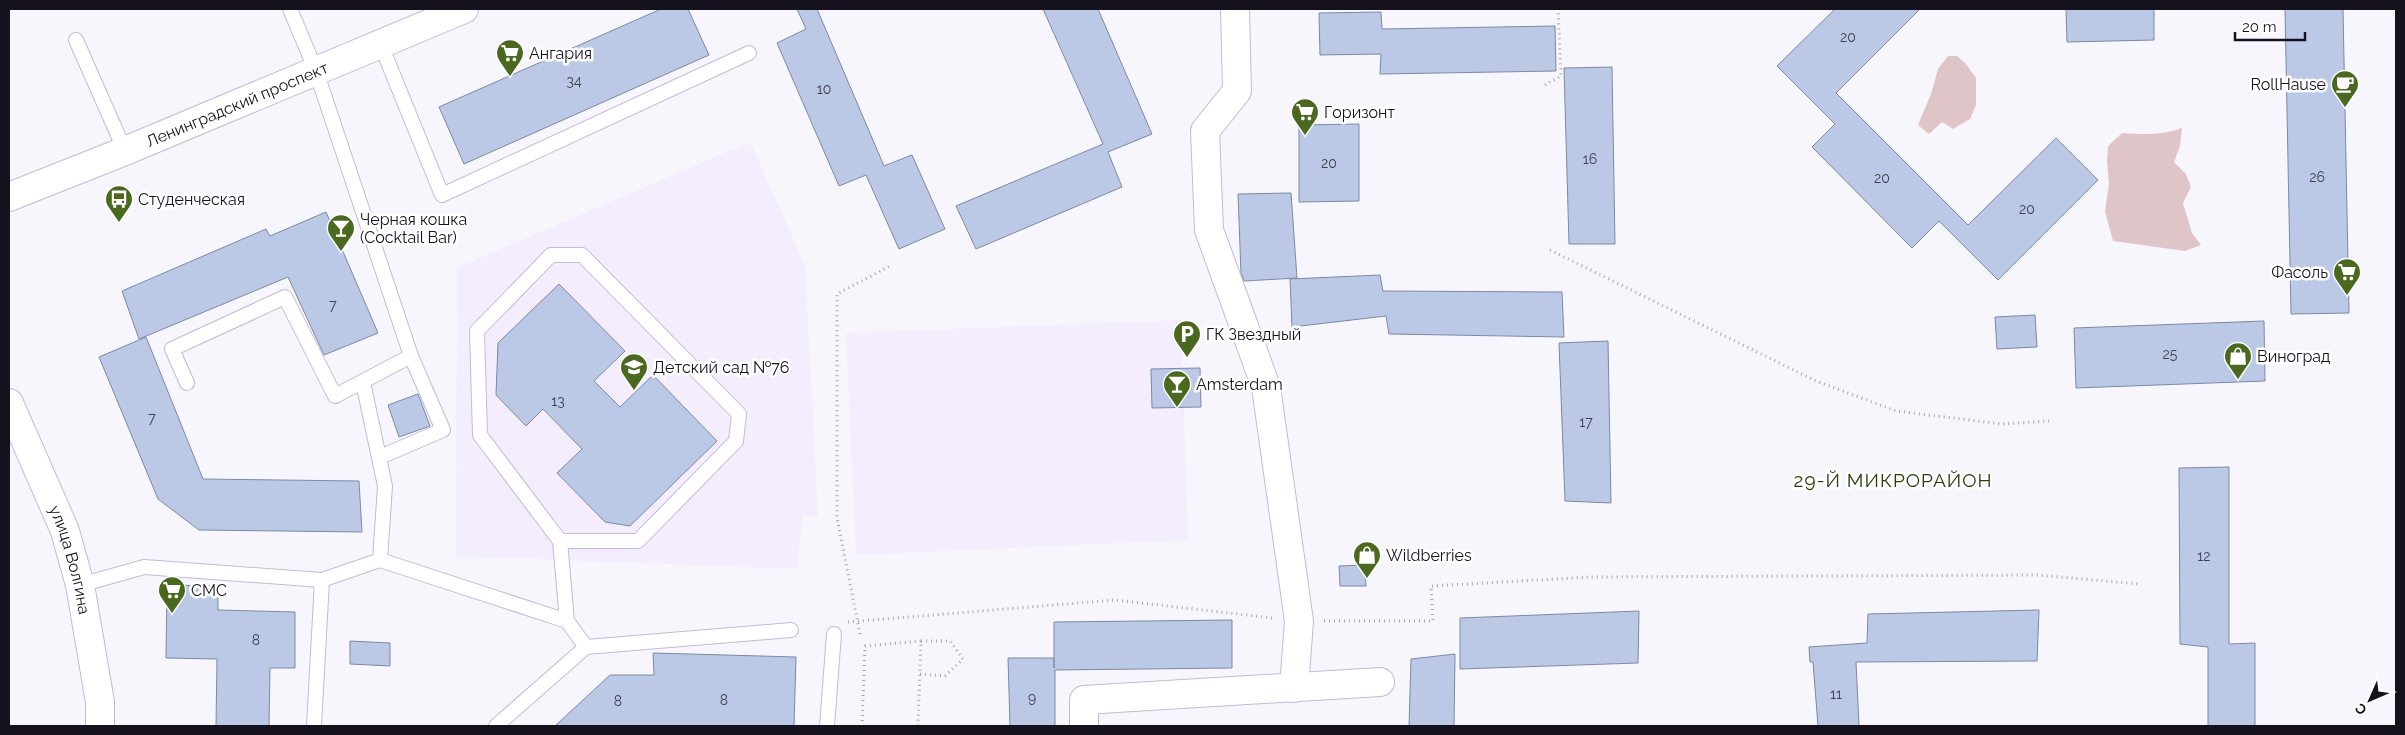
<svg xmlns="http://www.w3.org/2000/svg" width="2405" height="735" viewBox="0 0 2405 735" font-family="Raleway,sans-serif">
<rect width="100%" height="100%" fill="#f8f6fd"/>
<g fill="#f3edfd">
<polygon points="750,142 805,265 818,517 803,515 797,569 456,556 457,268"/>
<polygon points="1181,320 1188,540 856,555 846,333"/>
</g>
<g fill="#e0c5c8">
<polygon points="1948,56 1957,56 1966,64 1976,78 1976,105 1970,119 1953,129 1942,122 1929,134 1918,125 1931,94 1938,69"/>
<path d="M2182 128 2180 146 2174 162 2186 174 2191 187 2183 203 2192 233 2201 245 2185 251 2113 241 2105 212 2109 183 2107 162 2108 146 2122 133C2143 135 2162 135 2182 128Z"/>
</g>
<g fill="#bbc9e7" stroke="#7c89a5">
<polygon points="661,9 688,9 709,55 464,164 439,107"/>
<polygon points="797,9 817,9 884,166 912,155 945,229 899,249 866,175 839,186 777,43 806,29"/>
<polygon points="1043,9 1098,9 1152,134 1108,152 1122,187 976,249 956,206 1103,144"/>
<polygon points="1835,9 1920,9 1836,93 1968,225 2056,138 2098,180 1998,280 1939,221 1912,248 1812,147 1835,124 1777,66"/>
<polygon points="2066,9 2154,9 2154,40 2067,42"/>
<polygon points="2285,9 2343,9 2349,313 2291,314"/>
<polygon points="1381,12 1382,29 1555,26 1556,71 1380,74 1381,54 1320,55 1319,13"/>
<polygon points="1612,67 1615,244 1569,244 1564,68"/>
<polygon points="1359,124 1359,201 1299,202 1299,125"/>
<polygon points="1291,193 1297,278 1244,281 1241,273 1238,194"/>
<polygon points="326,212 378,333 324,355 288,277 139,339 122,291 266,229 270,236"/>
<polygon points="1380,275 1383,291 1562,292 1564,337 1389,334 1386,316 1292,327 1290,279"/>
<polygon points="559,284 625,351 594,381 620,407 653,375 717,441 630,526 605,522 557,473 582,449 543,409 526,426 496,395 498,343"/>
<polygon points="2035,315 2037,347 1997,349 1995,317"/>
<polygon points="2264,321 2265,381 2076,388 2074,328"/>
<polygon points="146,337 203,479 359,481 362,532 199,530 158,499 99,357"/>
<polygon points="1608,341 1611,503 1565,501 1559,343"/>
<polygon points="1200,368 1201,407 1152,408 1151,369"/>
<polygon points="418,394 430,426 399,437 388,405"/>
<polygon points="2229,467 2229,644 2255,643 2255,726 2208,726 2208,647 2180,644 2179,468"/>
<polygon points="1365,565 1366,586 1340,586 1339,566"/>
<polygon points="167,585 218,586 218,610 295,612 295,668 270,668 269,726 216,726 217,659 166,658"/>
<polygon points="2039,610 2037,661 1856,662 1859,726 1818,726 1813,662 1810,662 1809,647 1867,643 1868,614"/>
<polygon points="1639,611 1638,663 1460,669 1460,618"/>
<polygon points="1232,620 1232,668 1055,670 1055,726 1010,726 1008,658 1054,658 1054,668 1054,622"/>
<polygon points="350,641 390,643 390,666 350,664"/>
<polygon points="653,653 796,657 794,726 555,726 610,675 654,675"/>
<polygon points="1455,654 1454,726 1409,726 1411,659"/>
</g>
<g fill="none" stroke-linecap="round" stroke-linejoin="round">
<g stroke="#c4b9d9" stroke-width="16">
<g id="lane">
<polyline points="76,40 125,151"/>
<polyline points="381,45 442,195 749,53"/>
<polyline points="187,383 172,349 285,297 335,396 411,356 316,71 290,9"/>
<polyline points="380,457 443,430 411,356"/>
<polyline points="560,541 480,435 477,331 551,255 582,255 739,414 736,441 638,541 560,541 567,621"/>
<polyline points="380,560 567,621 586,647"/>
<polyline points="322,580 380,560 385,486 363,382"/>
<polyline points="80,585 144,567 322,580 314,726"/>
<polyline points="496,726 586,647 791,630"/>
<polyline points="827,726 834,634"/>
</g>
</g>
<g stroke="#c4b9d9" stroke-width="30">
<g id="street">
<polyline points="1235,9 1237,91 1205,131 1209,230 1266,387 1299,621 1294,688"/>
<path id="s1" d="M9 403 65 531 80 585 100 702V726"/>
<polyline points="1084,726 1084,700 1380,682"/>
</g>
</g>
<g stroke="#c4b9d9" stroke-width="30">
<g id="secondary">
<path id="s2" d="M9 197 125 151 464 9"/>
</g>
</g>
<g stroke="#a6a3ac" stroke-width="3" stroke-dasharray="1 4" stroke-linecap="butt">
<polyline points="1545,85 1561,76 1558,9"/>
<polyline points="1550,250 1816,381 1896,411 2002,424 2049,421"/>
<polyline points="1324,621 1433,621 1431,586 1592,577 2037,575 2140,584"/>
<polyline points="848,622 1115,600 1273,618"/>
<polyline points="860,634 837,518 837,294 890,266"/>
<polyline points="920,674 945,676 963,659 950,641 921,641"/>
<polyline points="862,726 865,646 921,641 918,726"/>
</g>
<use href="#lane" stroke="#fff" stroke-width="14"/>
<use href="#street" stroke="#fff" stroke-width="28"/>
<use href="#secondary" stroke="#fff" stroke-width="28"/>
</g>
<defs>
<g id="supermarket-pin" transform="scale(1.4375)"><path d="M0 17L-7.5 6A9.5 9.5 0 1 1 7.5 6Z" fill="#4b691e" stroke="#fff"/><path d="M-6-5.5h2.5l.6 2H6L4.5 2H-2.5L-4.4-4H-6ZM-1.5 3.2a1.3 1.3 0 1 0 .1 0ZM3 3.2a1.3 1.3 0 1 0 .1 0Z" fill="#fff"/></g>
<g id="cafe-pin" transform="scale(1.4375)"><path d="M0 17L-7.5 6A9.5 9.5 0 1 1 7.5 6Z" fill="#4b691e" stroke="#fff"/><path d="M-5.5-4.5H6V0H3Q3 3.5 0 3.5H-2.5Q-5.5 3.5-5.5 0ZM3-3.2v2h1.7v-2ZM-6 4.5H4V6H-6Z" fill="#fff"/></g>
<g id="bus-pin" transform="scale(1.4375)"><path d="M0 17L-7.5 6A9.5 9.5 0 1 1 7.5 6Z" fill="#4b691e" stroke="#fff"/><path d="M-5-6H5V4H4V6H2V4H-2V6H-4V4H-5ZM-3.5-4V0h7V-4ZM-3.5 1.2v1.5H-2V1.2ZM2 1.2v1.5H3.5V1.2Z" fill="#fff"/></g>
<g id="bar-pin" transform="scale(1.4375)"><path d="M0 17L-7.5 6A9.5 9.5 0 1 1 7.5 6Z" fill="#4b691e" stroke="#fff"/><path d="M-6-5H6L.8 .8V4.5H3.5V6h-7V4.5H-.8V.8Z" fill="#fff"/></g>
<g id="parking-pin" transform="scale(1.4375)"><path d="M0 17L-7.5 6A9.5 9.5 0 1 1 7.5 6Z" fill="#4b691e" stroke="#fff"/><path d="M-3.5-5.5H1a3.5 3.5 0 0 1 0 7H-1V5.5H-3.5ZM-1-3.4V-.6H.8a1.4 1.4 0 0 0 0-2.8Z" fill="#fff"/></g>
<g id="shop-pin" transform="scale(1.4375)"><path d="M0 17L-7.5 6A9.5 9.5 0 1 1 7.5 6Z" fill="#4b691e" stroke="#fff"/><path d="M-5-2.5h2.3a2.7 3.5 0 0 1 5.4 0H5L5.5 6h-11ZM-1.5-2.5h3a1.5 2.3 0 0 0-3 0Z" fill="#fff"/></g>
<g id="school-pin" transform="scale(1.4375)"><path d="M0 17L-7.5 6A9.5 9.5 0 1 1 7.5 6Z" fill="#4b691e" stroke="#fff"/><path d="M0-5L7-2L0 1L-7-2ZM-4 1L0 2.5L4 1V4Q0 6-4 4Z" fill="#fff"/></g>
</defs>
<g fill-rule="evenodd">
<use href="#supermarket-pin" x="510" y="53"/>
<use href="#cafe-pin" x="2345" y="84"/>
<use href="#supermarket-pin" x="1305" y="112"/>
<use href="#bus-pin" x="119" y="199"/>
<use href="#bar-pin" x="341" y="228"/>
<use href="#supermarket-pin" x="2347" y="272"/>
<use href="#parking-pin" x="1187" y="334"/>
<use href="#shop-pin" x="2238" y="356"/>
<use href="#school-pin" x="634" y="367"/>
<use href="#bar-pin" x="1177" y="384"/>
<use href="#shop-pin" x="1367" y="555"/>
<use href="#supermarket-pin" x="172" y="590"/>
</g>
<g text-anchor="middle" stroke-width="5" stroke-linejoin="round" paint-order="stroke">
<g font-size="14" fill="#3f4050">
<text x="1848" y="42">20</text>
<text x="574" y="86">34</text>
<text x="824" y="94">10</text>
<text x="1590" y="164">16</text>
<text x="1329" y="168">20</text>
<text x="2317" y="182">26</text>
<text x="1882" y="183">20</text>
<text x="2027" y="214">20</text>
<text x="333" y="310">7</text>
<text x="2170" y="359">25</text>
<text x="558" y="406">13</text>
<text x="152" y="423">7</text>
<text x="1586" y="427">17</text>
<text x="2204" y="561">12</text>
<text x="256" y="645">8</text>
<text x="1836" y="699">11</text>
<text x="1032" y="703">9</text>
<text x="724" y="705">8</text>
<text x="618" y="706">8</text>
</g>
<g font-size="16" fill="#16121d" stroke="#fff" text-anchor="start">
<text x="529" y="59">Ангария</text>
<text x="2326" y="90" text-anchor="end">RollHause</text>
<text x="1324" y="118">Горизонт</text>
<text x="138" y="205">Студенческая</text>
<text x="360" y="225">Черная кошка<tspan x="360" dy="18">(Cocktail Bar)</tspan></text>
<text x="2328" y="278" text-anchor="end">Фасоль</text>
<text x="1206" y="340">ГК Звездный</text>
<text x="2257" y="362">Виноград</text>
<text x="653" y="373">Детский сад №76</text>
<text x="1196" y="390">Amsterdam</text>
<text x="1386" y="561">Wildberries</text>
<text x="191" y="596">СМС</text>
</g>
<g font-size="16" fill="#16121d" stroke="#fff">
<text dy="6" stroke="none"><textPath href="#s2" startOffset="246">Ленинградский проспект</textPath></text>
<text dy="6" stroke="none"><textPath href="#s1" startOffset="169">улица Волгина</textPath></text>
</g>
<g font-size="19" letter-spacing="1" fill="#293d08" stroke="#fff">
<text x="1893" y="487">29-Й МИКРОРАЙОН</text>
</g>
</g>
<rect width="2405" height="735" fill="none" stroke="#16121d" stroke-width="20"/>
<g transform="translate(2370 700) rotate(225)" stroke="#ffffff" stroke-width="4" paint-order="stroke">
<path d="M0-4L9 19L0 12L-9 19Z" fill="#16121d"/>
<text y="-8" font-size="14" font-weight="bold" text-anchor="middle" fill="#16121d">С</text>
</g>
<path d="M2235 32v8h70v-8" fill="none" stroke="#16121d" stroke-width="2.5"/>
<text x="2242" y="32" font-size="15" fill="#16121d" stroke="#ffffff" stroke-width="4" paint-order="stroke">20 m</text>
</svg>
